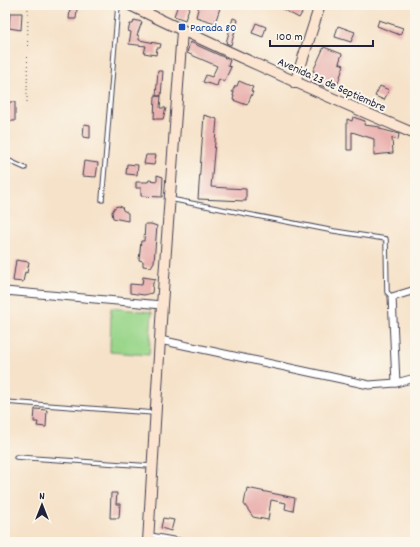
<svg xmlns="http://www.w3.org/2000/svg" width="420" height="547" viewBox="0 0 420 547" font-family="Dekko,sans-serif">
<rect width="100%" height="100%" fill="#fbf7ec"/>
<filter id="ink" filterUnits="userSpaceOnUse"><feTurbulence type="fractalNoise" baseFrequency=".025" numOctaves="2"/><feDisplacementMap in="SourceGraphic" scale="8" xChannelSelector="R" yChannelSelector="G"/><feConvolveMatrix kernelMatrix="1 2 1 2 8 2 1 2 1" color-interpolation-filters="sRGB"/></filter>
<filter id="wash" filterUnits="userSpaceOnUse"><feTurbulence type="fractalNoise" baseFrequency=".012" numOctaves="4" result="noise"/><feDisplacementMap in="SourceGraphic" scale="16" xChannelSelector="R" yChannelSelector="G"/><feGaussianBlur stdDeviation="0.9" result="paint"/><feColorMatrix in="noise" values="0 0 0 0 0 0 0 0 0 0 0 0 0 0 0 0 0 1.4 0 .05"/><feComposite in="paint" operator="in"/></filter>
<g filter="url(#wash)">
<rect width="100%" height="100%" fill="#f6e2c9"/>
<polygon fill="#98d589" stroke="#5d7c62" points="111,308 152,312 149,355 110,352"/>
<g id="blocks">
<g fill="#e9b0ae">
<polygon points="178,5 190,5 185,20 174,16"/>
<polygon points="199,5 221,5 215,23 196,17"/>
<polygon points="275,5 300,5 305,8 299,18"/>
<polygon points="70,8 77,9 76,19 69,19"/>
<polygon points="10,13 22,13 21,30 9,28"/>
<polygon points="233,18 238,20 231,45 226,43"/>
<polygon points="134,20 142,22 137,35 139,36 139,40 161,44 160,48 157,48 156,55 144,53 146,46 129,44 131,32 128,31 130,24 133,24"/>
<polygon points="379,20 403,28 400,35 377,26"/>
<polygon points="256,23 266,27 263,37 252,33"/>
<polygon points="338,26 355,32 351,42 335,37"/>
<polygon points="190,42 230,60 228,66 231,67 224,82 219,79 217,86 203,82 206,75 212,77 217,66 187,53"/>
<polygon points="324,47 342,54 339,63 344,65 337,86 326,83 325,87 311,82 315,72 313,71"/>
<polygon points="158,71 163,71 161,96 156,96"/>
<polygon points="239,81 253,87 251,91 253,92 247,105 233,100 234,96 233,96 234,92 232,92 235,86 237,86"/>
<polygon points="380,86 389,90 384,100 375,96"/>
<polygon points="155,96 161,96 160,108 166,108 163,119 154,119"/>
<polygon points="9,102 15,102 15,121 8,121"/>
<polygon points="204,115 217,119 211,187 246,189 246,201 198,199"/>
<polygon points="353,117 365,121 364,125 380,127 380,129 399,134 398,140 392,138 393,153 374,155 374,139 352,132 352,150 347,150 347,119 352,121"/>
<polygon points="84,124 90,125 90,138 83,137"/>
<polygon points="146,155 156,155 154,165 144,164"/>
<polygon points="84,161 98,163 96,177 82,176"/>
<polygon points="127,164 138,165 137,175 126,174"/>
<polygon points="157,175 163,177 162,197 141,196 141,188 136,188 136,182 148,182 149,180 157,181"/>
<polygon points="118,206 122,207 123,210 128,213 128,221 113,218 112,212 115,207"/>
<polygon points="145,224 151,224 157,226 154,262 151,267 143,266 143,261 139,260 141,241 144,241"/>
<polygon points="16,260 29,262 27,273 25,272 23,282 13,281"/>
<polygon points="143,277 156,279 153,283 152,293 144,295 130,293 130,284 142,285"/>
<polygon points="35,409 47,410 46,427 37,426 38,422 34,422"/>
<polygon points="247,488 295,498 293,511 285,509 286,503 271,500 268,520 253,517 244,504"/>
<polygon points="111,493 117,493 116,504 120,504 119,518 110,518"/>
<polygon points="163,518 174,520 171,531 161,528"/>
</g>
</g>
</g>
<g filter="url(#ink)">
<use href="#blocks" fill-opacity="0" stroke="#423f50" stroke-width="1"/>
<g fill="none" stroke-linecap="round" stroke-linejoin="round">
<g stroke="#423f50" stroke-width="5.5">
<g id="lane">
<polyline points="5,159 25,168"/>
<polyline points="170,199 334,231 386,239 387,292 392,297"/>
<polyline points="102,200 118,5"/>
<polyline points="5,402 154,413"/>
<polyline points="16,457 151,466"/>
<polyline points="150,535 188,542"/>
</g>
</g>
<g stroke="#423f50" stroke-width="9">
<g id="street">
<polyline points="5,291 162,305"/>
<polyline points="160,340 369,385 396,383 415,378"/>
<polyline points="396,383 392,297 415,290"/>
</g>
</g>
<g stroke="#423f50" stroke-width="12">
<g id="secondary">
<path d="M130 5C224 51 319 93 415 134"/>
<polyline points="295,83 320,5"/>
<polyline points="148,542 162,305 182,31"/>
</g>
</g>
<polyline stroke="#423f50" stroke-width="1" stroke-dasharray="1 3" stroke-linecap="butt" points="27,102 28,5"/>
<use href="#lane" stroke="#fff" stroke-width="3.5"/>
<use href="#street" stroke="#fff" stroke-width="7"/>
<use href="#secondary" stroke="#fce5d0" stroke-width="10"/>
</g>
</g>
<rect fill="#1a4fb4" stroke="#fbf7ec" stroke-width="1.5" x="178" y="23" width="8" height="8" rx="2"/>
<g text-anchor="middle" stroke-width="4" stroke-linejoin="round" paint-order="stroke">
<g font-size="12" fill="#164399" stroke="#fbf7ec" text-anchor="start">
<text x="190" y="31">Parada 80</text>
</g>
<g font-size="12" fill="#22223b" stroke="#fbf7ec">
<text transform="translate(332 84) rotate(24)" y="4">Avenida 23 de Septiembre</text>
</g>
</g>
<rect width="420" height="547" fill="none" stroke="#fbf7ec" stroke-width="20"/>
<g transform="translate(42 505)" stroke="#fbf7ec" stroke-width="3" paint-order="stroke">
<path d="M0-3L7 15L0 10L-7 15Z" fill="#22223b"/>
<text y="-6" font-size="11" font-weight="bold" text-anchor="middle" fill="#22223b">N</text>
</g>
<path d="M270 40v6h103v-6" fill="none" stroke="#22223b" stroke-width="2"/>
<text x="276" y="40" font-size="12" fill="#22223b" stroke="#fbf7ec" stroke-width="3" paint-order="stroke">100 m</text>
</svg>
